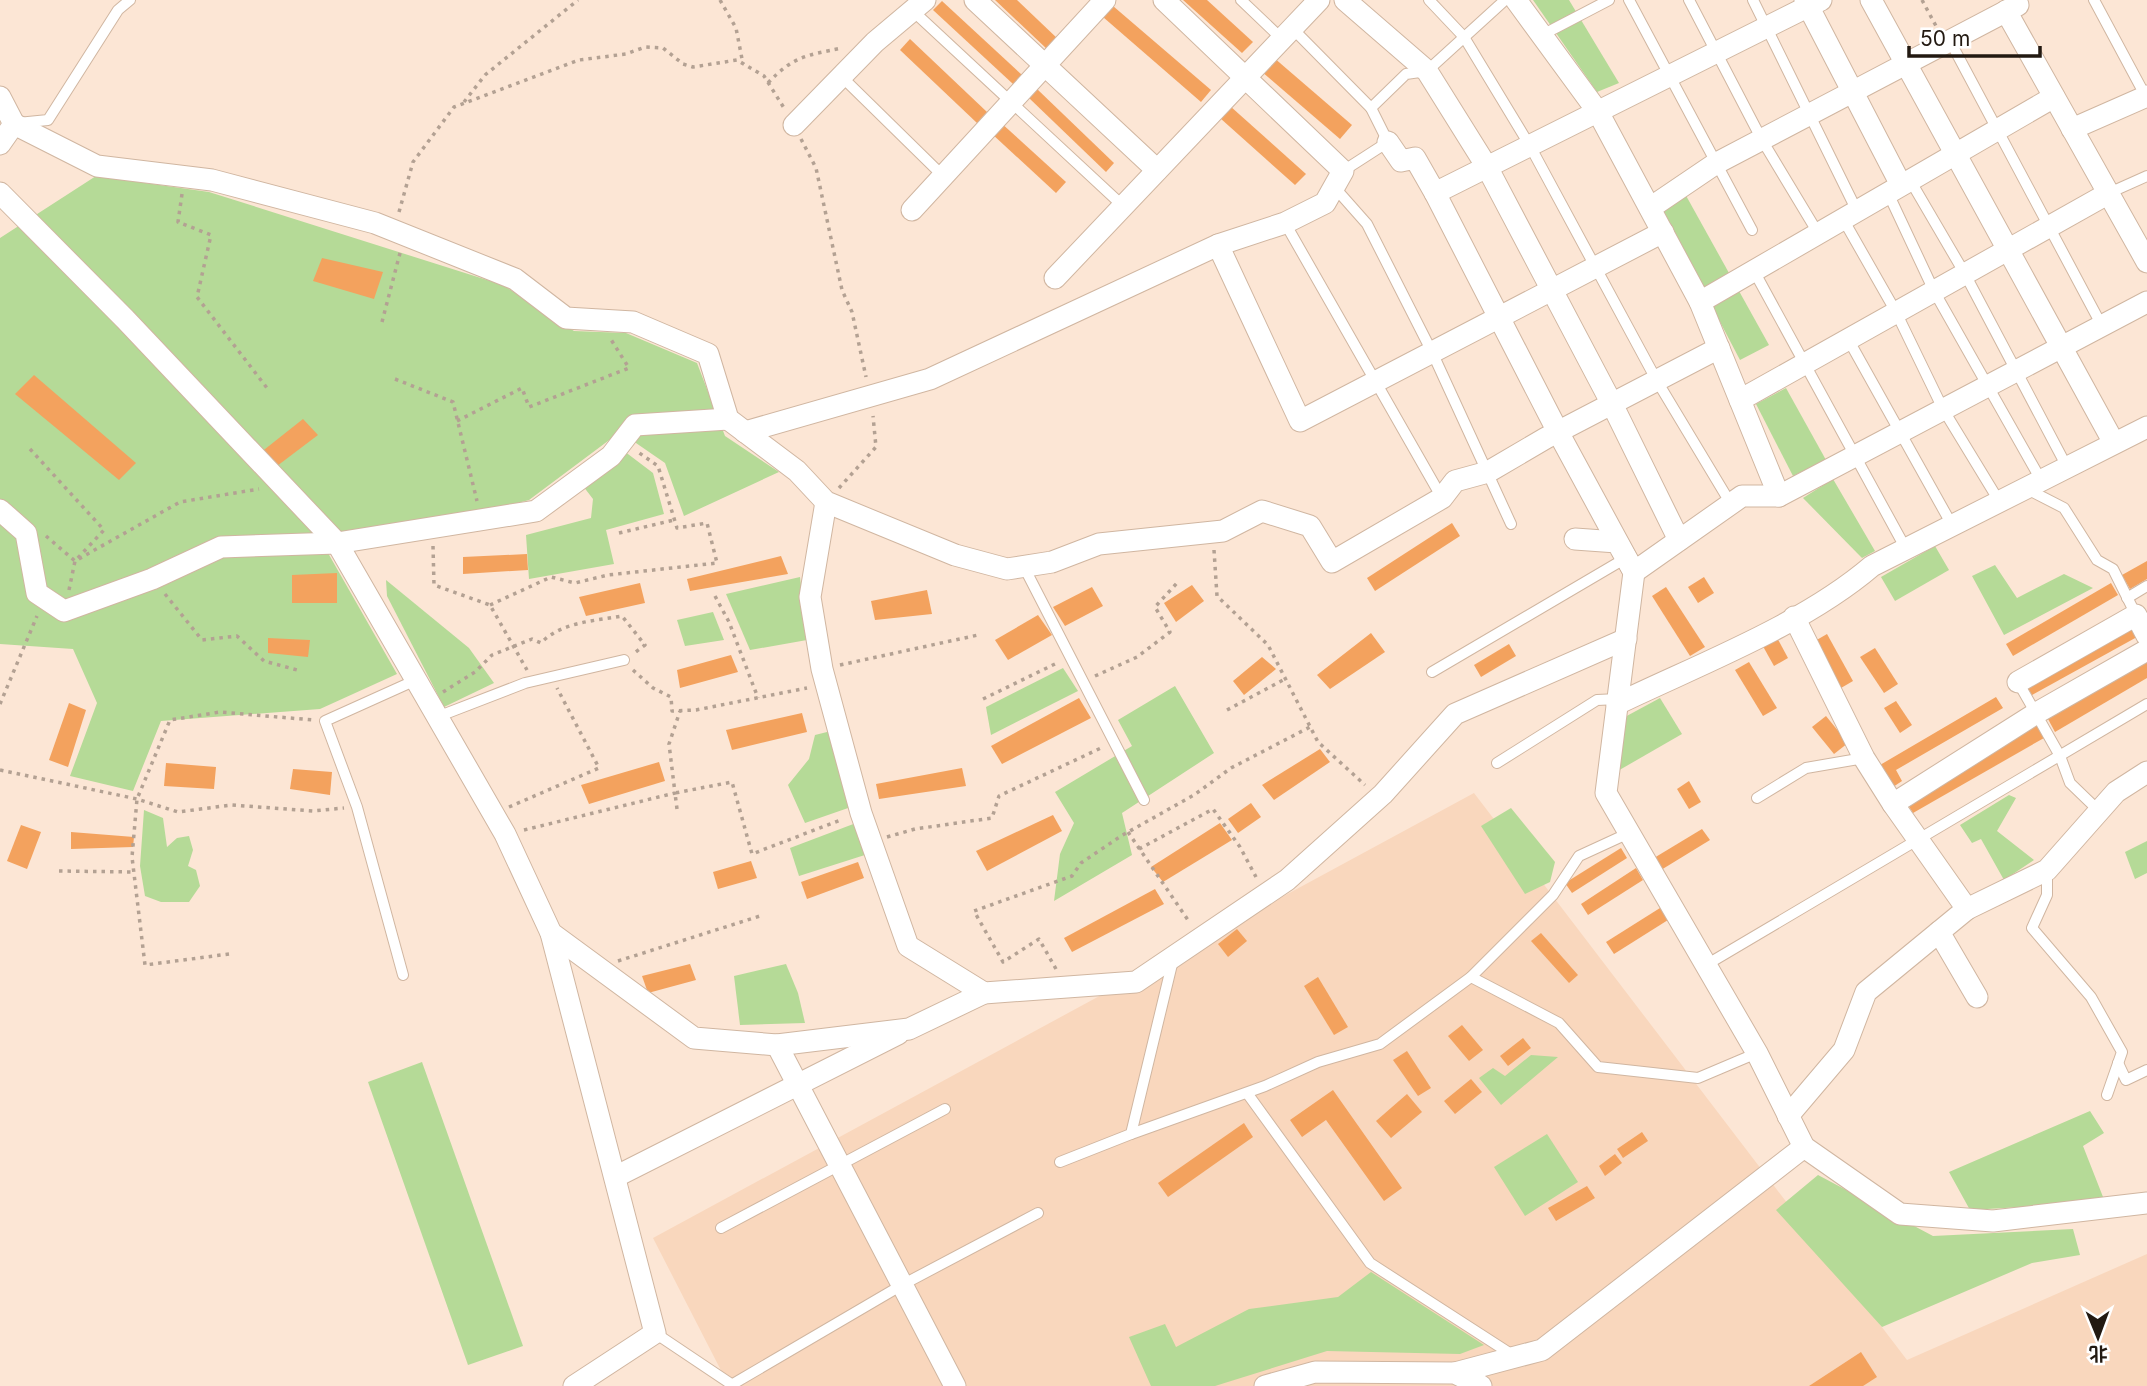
<svg xmlns="http://www.w3.org/2000/svg" width="2147" height="1386" viewBox="0 0 2147 1386" font-family="Inter,'Noto Sans SC',sans-serif">
<rect width="100%" height="100%" fill="#fce6d5"/>
<polygon fill="#f9d7bd" points="1474,793 1907,1360 2147,1254 2147,1386 729,1386 653,1238"/>
<g fill="#b5da97">
<polygon points="1533,0 1569,0 1619,83 1597,92"/>
<polygon points="96,176 209,192 503,285 574,331 626,333 697,363 725,436 779,472 684,516 665,463 620,432 529,500 328,553 397,674 320,709 161,721 133,791 70,776 97,703 73,649 0,644 0,238"/>
<polygon points="1684,192 1769,345 1740,360 1664,215 1664,203"/>
<polygon points="1786,388 1826,460 1793,476 1756,404"/>
<polygon points="624,451 653,473 664,514 606,530 614,564 529,579 526,535 591,518 593,499 583,486"/>
<polygon points="1833,479 1875,551 1862,558 1803,498"/>
<polygon points="1935,546 1949,570 1895,601 1881,577"/>
<polygon points="1995,565 2017,598 2064,574 2093,588 2004,635 1972,576"/>
<polygon points="800,577 807,640 750,650 726,594"/>
<polygon points="386,580 469,648 494,683 444,707 387,596"/>
<polygon points="713,612 724,640 685,646 677,620"/>
<polygon points="1063,668 1078,691 991,735 986,707"/>
<polygon points="1175,686 1214,753 1122,813 1132,855 1054,901 1060,854 1074,823 1055,792 1132,746 1118,720"/>
<polygon points="1660,698 1682,734 1616,772 1623,718"/>
<polygon points="831,731 851,807 805,823 788,785 809,759 815,735"/>
<polygon points="2009,795 2016,798 1997,831 2034,860 2004,880 1981,839 1972,843 1960,825"/>
<polygon points="1511,808 1555,862 1550,882 1525,894 1481,826"/>
<polygon points="144,810 163,818 167,847 177,838 189,836 193,850 188,866 196,870 200,886 189,902 161,902 145,896 140,866"/>
<polygon points="856,823 868,854 799,876 790,848"/>
<polygon points="2147,841 2147,873 2135,879 2125,852"/>
<polygon points="786,964 798,993 805,1023 740,1025 734,976"/>
<polygon points="1531,1055 1558,1057 1501,1105 1479,1078 1493,1068 1505,1076"/>
<polygon points="422,1062 523,1346 468,1365 368,1082"/>
<polygon points="2090,1111 2104,1133 2083,1146 2105,1202 1970,1210 1949,1172"/>
<polygon points="1547,1134 1578,1182 1525,1216 1494,1167"/>
<polygon points="1818,1175 1933,1236 2073,1229 2080,1255 2032,1263 1882,1327 1776,1210"/>
<polygon points="1371,1272 1484,1345 1460,1354 1327,1351 1215,1386 1151,1386 1129,1337 1165,1324 1176,1347 1249,1309 1338,1297"/>
</g>
<g fill="#f3a25e">
<polygon points="995,0 1017,0 1059,40 1049,51"/>
<polygon points="1183,0 1207,0 1253,42 1242,53"/>
<polygon points="942,1 1022,75 1013,84 933,10"/>
<polygon points="1113,6 1211,90 1201,102 1103,17"/>
<polygon points="910,39 987,112 977,123 900,50"/>
<polygon points="1273,57 1352,125 1340,139 1261,71"/>
<polygon points="1037,89 1114,163 1106,172 1029,98"/>
<polygon points="1230,106 1306,174 1295,185 1220,118"/>
<polygon points="1000,122 1066,182 1056,193 991,133"/>
<polygon points="322,258 383,272 374,299 313,281"/>
<polygon points="34,375 136,463 119,480 15,394"/>
<polygon points="303,419 318,435 277,466 255,457"/>
<polygon points="1452,523 1460,536 1375,591 1367,578"/>
<polygon points="527,554 528,570 463,574 463,557"/>
<polygon points="781,556 788,574 690,591 687,579"/>
<polygon points="2147,561 2147,579 2130,589 2122,575"/>
<polygon points="337,573 337,603 292,603 292,575"/>
<polygon points="1704,577 1714,593 1698,603 1688,587"/>
<polygon points="640,583 645,603 586,616 579,597"/>
<polygon points="2111,583 2118,595 2013,656 2006,644"/>
<polygon points="1192,585 1204,601 1176,622 1164,603"/>
<polygon points="1092,587 1103,606 1065,626 1053,607"/>
<polygon points="1666,587 1705,647 1690,656 1652,596"/>
<polygon points="927,590 932,614 875,620 871,601"/>
<polygon points="1038,615 1052,635 1008,660 995,640"/>
<polygon points="2130,623 2137,637 2032,695 2024,682"/>
<polygon points="1774,632 1788,658 1774,666 1760,641"/>
<polygon points="1371,633 1385,652 1330,689 1317,675"/>
<polygon points="1827,634 1853,681 1841,688 1815,641"/>
<polygon points="268,638 310,640 308,657 268,653"/>
<polygon points="1509,644 1516,656 1481,677 1474,665"/>
<polygon points="1875,648 1898,684 1884,693 1860,657"/>
<polygon points="731,655 738,672 680,688 677,670"/>
<polygon points="1262,657 1276,669 1244,695 1233,681"/>
<polygon points="2147,661 2147,678 2055,732 2048,719"/>
<polygon points="1749,662 1777,708 1763,716 1735,670"/>
<polygon points="1996,697 2003,708 1896,770 1902,781 1893,787 1880,765"/>
<polygon points="1079,698 1091,718 1002,764 991,746"/>
<polygon points="1896,701 1912,725 1900,733 1884,708"/>
<polygon points="69,703 86,710 68,767 49,760"/>
<polygon points="802,713 807,732 732,750 726,730"/>
<polygon points="1826,716 1848,743 1834,754 1812,727"/>
<polygon points="2035,722 2044,738 1913,813 1906,802"/>
<polygon points="1320,749 1330,762 1274,800 1262,785"/>
<polygon points="659,762 665,781 589,804 581,785"/>
<polygon points="166,763 216,767 214,789 164,786"/>
<polygon points="962,768 966,786 879,799 876,784"/>
<polygon points="293,769 332,772 330,795 290,789"/>
<polygon points="1689,781 1701,802 1689,809 1677,789"/>
<polygon points="1251,803 1261,817 1238,833 1228,819"/>
<polygon points="1053,815 1062,831 987,871 976,851"/>
<polygon points="1220,823 1232,840 1163,882 1151,867"/>
<polygon points="21,825 41,832 27,869 7,861"/>
<polygon points="1702,829 1710,840 1661,870 1654,858"/>
<polygon points="71,832 134,837 133,847 71,849"/>
<polygon points="1621,848 1627,858 1572,893 1565,883"/>
<polygon points="751,861 757,878 718,889 713,872"/>
<polygon points="858,862 864,878 807,899 801,882"/>
<polygon points="1636,868 1643,880 1588,915 1581,904"/>
<polygon points="1155,889 1164,904 1072,952 1064,938"/>
<polygon points="1660,908 1668,920 1614,954 1606,942"/>
<polygon points="1237,929 1247,941 1228,957 1218,944"/>
<polygon points="1541,933 1578,975 1569,983 1531,941"/>
<polygon points="690,964 696,980 648,993 642,976"/>
<polygon points="1318,977 1348,1027 1334,1035 1304,986"/>
<polygon points="1462,1025 1483,1050 1469,1061 1448,1036"/>
<polygon points="1523,1038 1531,1048 1508,1066 1500,1056"/>
<polygon points="1407,1051 1431,1088 1418,1096 1393,1060"/>
<polygon points="1471,1079 1482,1092 1455,1114 1444,1101"/>
<polygon points="1333,1090 1402,1188 1384,1201 1326,1120 1302,1137 1290,1120"/>
<polygon points="1407,1094 1422,1112 1391,1138 1376,1121"/>
<polygon points="1244,1123 1253,1137 1168,1197 1158,1183"/>
<polygon points="1642,1132 1648,1141 1623,1158 1617,1149"/>
<polygon points="1615,1154 1622,1163 1605,1176 1599,1166"/>
<polygon points="1587,1186 1595,1198 1556,1221 1548,1208"/>
<polygon points="1861,1352 1877,1377 1863,1386 1809,1386"/>
</g>
<g fill="none" stroke-linecap="round" stroke-linejoin="round">
<g stroke="#d0b6a1" stroke-width="12">
<g id="lane">
<polyline points="1241,0 1282,39"/>
<polyline points="1429,0 1464,37 1530,146 1657,381 1731,504"/>
<polyline points="1629,0 1752,230"/>
<polyline points="1689,0 1762,140 1818,233"/>
<polyline points="1753,0 1857,211"/>
<polyline points="2094,0 2146,97"/>
<polyline points="912,10 1123,206"/>
<polyline points="1292,28 1371,108"/>
<polyline points="1542,35 1609,0"/>
<polyline points="1950,41 2102,326"/>
<polyline points="841,76 943,176"/>
<polyline points="18,123 48,120 118,10 130,0"/>
<polyline points="1343,171 1388,142 1371,108 1406,74 1427,71 1505,0"/>
<polyline points="1910,180 1965,274 2067,467"/>
<polyline points="1336,189 1367,224 1432,352 1511,524"/>
<polyline points="1888,193 1934,291 2041,480"/>
<polyline points="2109,193 2147,176"/>
<polyline points="1843,219 1896,312 1943,409 1999,501"/>
<polyline points="1285,223 1442,498"/>
<polyline points="1754,271 1906,549"/>
<polyline points="1848,339 1952,525"/>
<polyline points="2027,489 2064,508 2097,560 2113,569 2136,615"/>
<polyline points="1024,567 1144,800"/>
<polyline points="2127,598 2147,586"/>
<polyline points="1432,672 1626,558"/>
<polyline points="2018,682 2060,756 2070,783 2099,811"/>
<polyline points="437,717 525,683 624,660"/>
<polyline points="1497,763 1597,700 1618,699"/>
<polyline points="1757,798 1806,768 1864,758"/>
<polyline points="2047,870 2047,895 2032,928 2091,997 2122,1052 2107,1095"/>
<polyline points="1706,965 2147,704"/>
<polyline points="403,975 357,807 325,721 416,680"/>
<polyline points="1471,977 1559,1023 1598,1067 1698,1078 1757,1053"/>
<polyline points="2118,1063 2126,1080 2147,1070"/>
<polyline points="1247,1093 1370,1263 1514,1356"/>
<polyline points="1131,1134 1265,1086 1318,1062 1380,1044 1471,977 1553,895 1579,856 1629,833"/>
<polyline points="1060,1162 1131,1134 1173,960"/>
<polyline points="721,1228 945,1109"/>
<polyline points="655,1333 734,1386"/>
<polyline points="733,1384 902,1285 1038,1213"/>
</g>
</g>
<g stroke="#d0b6a1" stroke-width="23">
<g id="street">
<polyline points="975,0 1157,170"/>
<polyline points="1345,0 1427,71 1487,167 1612,404 1679,540"/>
<polyline points="1516,0 1598,112 1700,302 1779,496"/>
<polyline points="1805,0 1901,185"/>
<polyline points="1871,0 2114,443"/>
<polyline points="2006,11 2147,262"/>
<polyline points="0,97 14,124 0,144"/>
<polyline points="14,124 97,166 212,180 375,223 515,279 566,318 633,322 708,354 728,419 797,471 826,502 955,555 1007,569 1052,562 1099,544 1223,531 1262,511 1310,526 1332,562 1442,498 1455,481 1488,472 1546,438 1719,348"/>
<polyline points="794,125 875,42 925,0"/>
<polyline points="2072,129 2147,96"/>
<polyline points="1388,142 1401,161 1415,158 1435,193 1558,432 1634,572 1606,793 1757,1053 1804,1147 1900,1214 1993,1221 2147,1203"/>
<polyline points="0,193 125,319 337,543 505,834 551,933 694,1038 777,1045 909,1029 984,993"/>
<polyline points="1435,193 1821,0"/>
<polyline points="1650,208 1715,164 2018,5"/>
<polyline points="912,210 1105,0"/>
<polyline points="1218,245 1300,421 1663,232"/>
<polyline points="1055,278 1319,0"/>
<polyline points="1700,302 2054,97"/>
<polyline points="1740,400 2109,193"/>
<polyline points="745,432 930,379 1218,245 1285,223 1325,203 1343,171 1164,0"/>
<polyline points="826,502 810,597 822,669 861,813 908,946 984,993 1136,982 1287,880 1383,794 1455,714 1626,639"/>
<polyline points="0,510 26,533 37,593 64,611 152,579 221,547 337,543 536,511 611,456 635,425 728,419"/>
<polyline points="1575,539 1617,542 1634,572 1742,496 1779,496 2147,302"/>
<polyline points="1794,617 1864,758 1893,804"/>
<polyline points="2018,682 2136,615 2147,636"/>
<path d="M1617 704C1700 664 1803 625 1872 566L2147 427"/>
<polyline points="1967,909 2047,870 2116,792 2147,772"/>
<polyline points="1939,932 1977,997"/>
<polyline points="551,933 655,1333 574,1386"/>
<polyline points="777,1045 955,1386"/>
<polyline points="1788,1116 1844,1050 1866,992 1967,909 1893,804 2035,714 2147,650"/>
<polyline points="615,1177 898,1034"/>
<polyline points="1455,1373 1542,1350 1804,1147"/>
<polyline points="1265,1386 1315,1372 1455,1373 1481,1386"/>
</g>
</g>
<g stroke="#b3a193" stroke-width="3.5" stroke-dasharray="3.5 5" stroke-linecap="butt">
<polyline points="720,0 736,28 743,64"/>
<polyline points="1922,0 1936,26"/>
<path d="M768 83C793 56 808 55 842 48"/>
<polyline points="464,102 485,75 578,0"/>
<polyline points="801,139 816,168 842,290 852,312 866,377"/>
<polyline points="182,194 178,222 211,235 197,297 267,388"/>
<polyline points="399,212 413,162 454,107 579,60 626,54 645,47 663,48 683,64 693,67 737,60 764,76 784,108"/>
<polyline points="382,322 400,253"/>
<polyline points="395,379 453,402 477,501"/>
<polyline points="457,421 522,388 529,407 629,368 610,338"/>
<polyline points="30,449 104,530 75,561 46,536"/>
<polyline points="839,488 876,447 873,416"/>
<polyline points="619,533 674,520"/>
<polyline points="433,546 434,585 490,605 527,670"/>
<polyline points="1214,550 1217,596 1268,645 1318,742 1365,785"/>
<polyline points="69,590 75,561 180,502 259,489"/>
<polyline points="165,594 202,640 237,636 264,661 301,671"/>
<polyline points="715,596 729,622 758,698"/>
<polyline points="490,605 551,577 575,583 608,575 717,563 707,523 677,528 658,466 638,452"/>
<polyline points="840,665 978,635"/>
<polyline points="633,670 653,688 671,697 672,711 696,710 807,688"/>
<polyline points="1095,676 1137,657 1170,632 1155,607 1177,583"/>
<path d="M443 692 475 672 492 655 532 639 541 643C561 622 594 621 622 616L645 645 633 654"/>
<polyline points="983,699 1059,662"/>
<polyline points="0,704 37,616"/>
<polyline points="1227,710 1285,679"/>
<polyline points="0,770 137,799 178,812 231,805 313,811 344,808"/>
<polyline points="509,807 599,768 557,688"/>
<polyline points="677,809 675,793 732,782 752,854 843,819"/>
<polyline points="524,830 675,793 669,744 680,711"/>
<polyline points="1128,832 1190,923"/>
<polyline points="887,837 915,829 992,818 999,796 1103,747"/>
<polyline points="1139,849 1213,809 1240,847 1256,877"/>
<polyline points="59,871 134,872"/>
<polyline points="229,954 145,965 132,857 137,799 170,720 220,712 313,720"/>
<polyline points="618,961 760,916"/>
<polyline points="1056,969 1039,939 1003,962 974,911 1072,876 1081,863 1121,836 1194,795 1231,768 1310,727"/>
</g>
<use href="#lane" stroke="#fff" stroke-width="10"/>
<use href="#street" stroke="#fff" stroke-width="21"/>
</g>
<g transform="translate(2098 1337) rotate(179)" stroke="#ffffff" stroke-width="5" paint-order="stroke">
<path d="M0-5L12 26L0 18L-12 26Z" fill="#221911"/>
<text y="-10" font-size="19" font-weight="bold" text-anchor="middle" fill="#221911">北</text>
</g>
<path d="M1909 46v10h131v-10" fill="none" stroke="#221911" stroke-width="3.5"/>
<text x="1920" y="46" font-size="21" fill="#221911" stroke="#ffffff" stroke-width="5" paint-order="stroke">50 m</text>
</svg>
